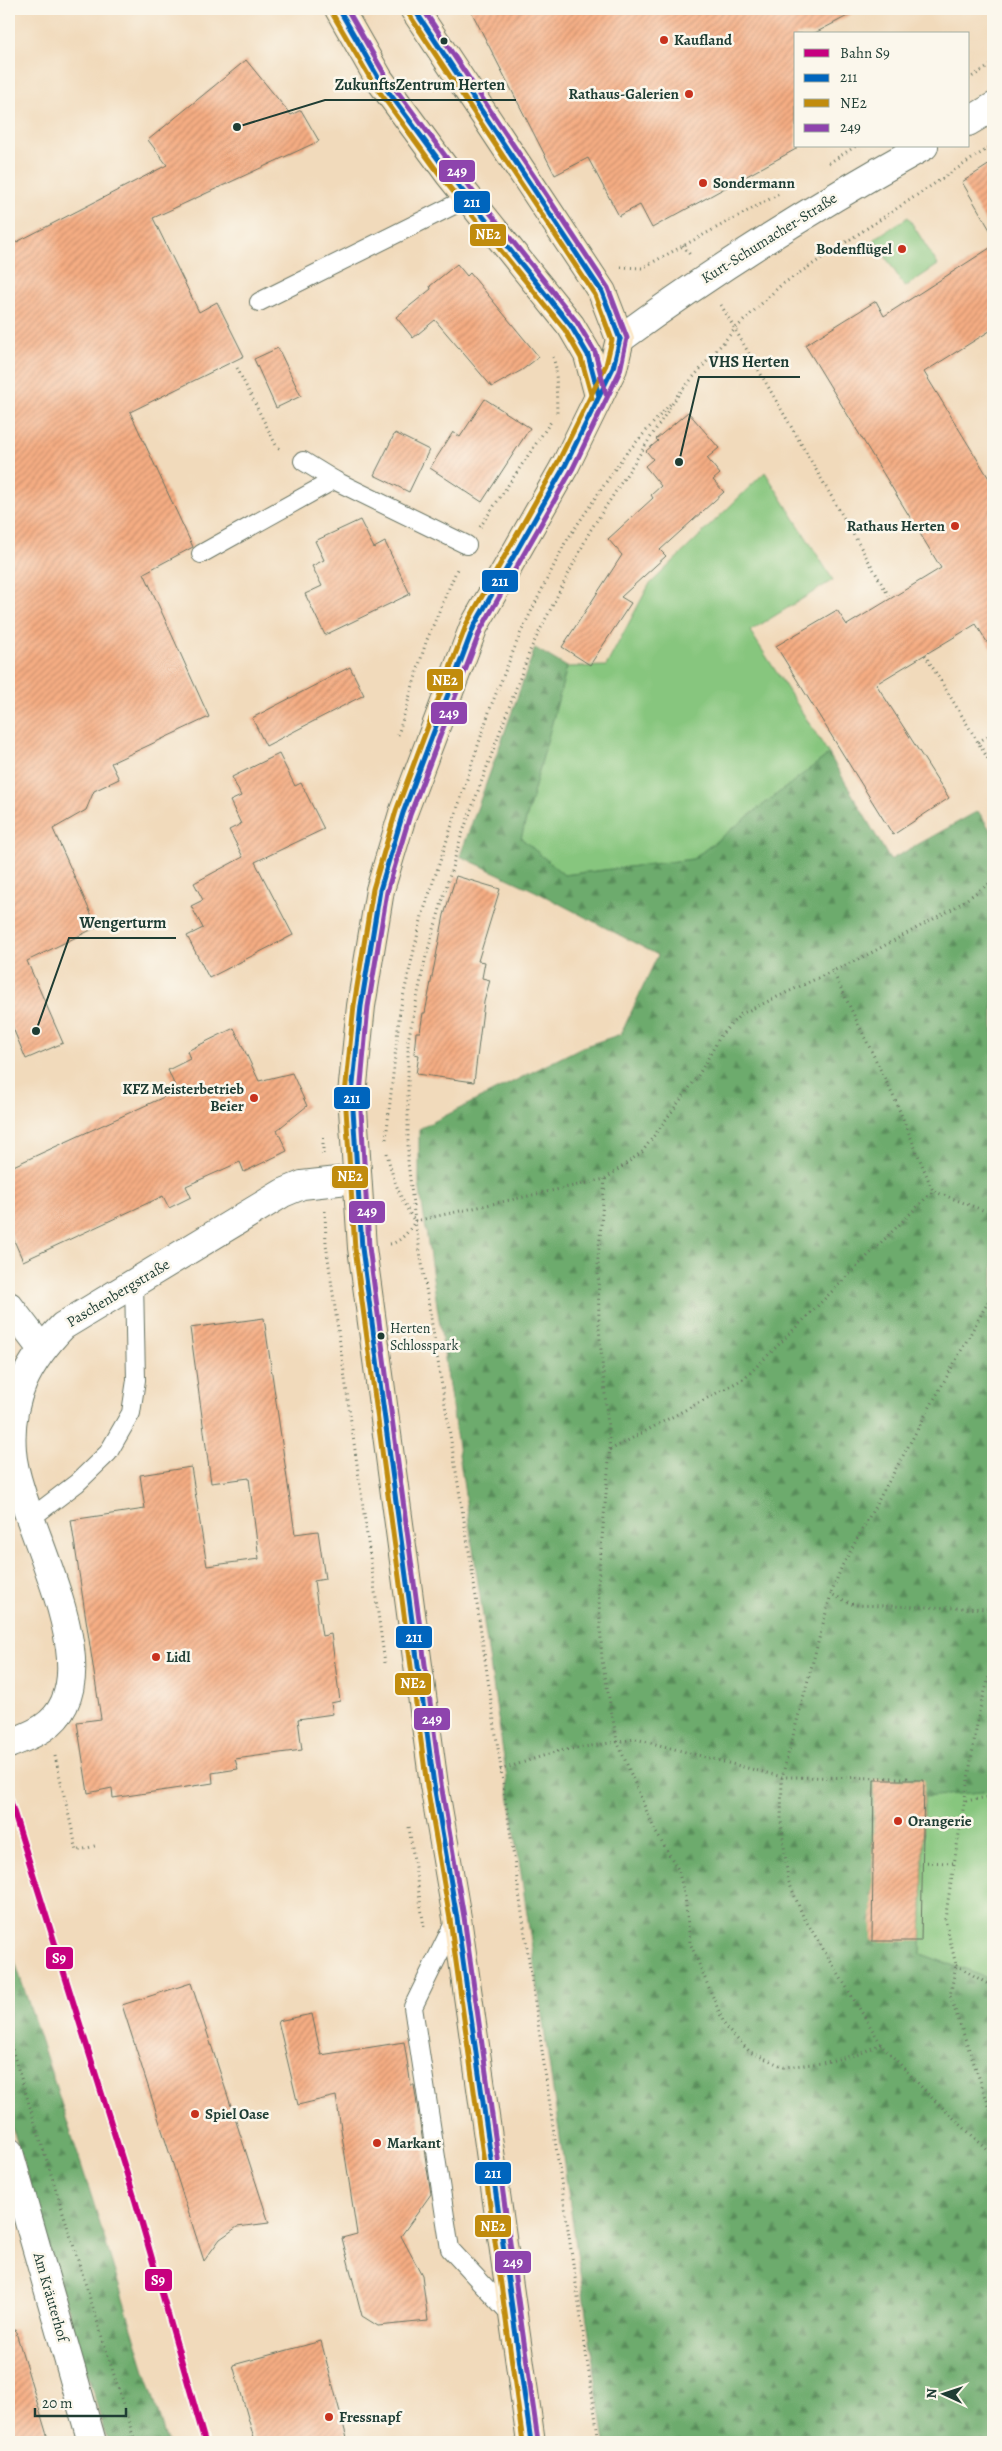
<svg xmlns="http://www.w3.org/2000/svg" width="1002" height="2451" viewBox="0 0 1002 2451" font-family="Alegreya,serif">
<defs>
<pattern id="forest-firs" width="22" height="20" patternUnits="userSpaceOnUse" patternTransform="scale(1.25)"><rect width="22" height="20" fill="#6dab6d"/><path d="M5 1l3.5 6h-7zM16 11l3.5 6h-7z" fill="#598c5a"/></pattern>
<pattern id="building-hatch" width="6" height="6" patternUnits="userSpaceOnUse" patternTransform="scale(1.25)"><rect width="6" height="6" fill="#f6ad83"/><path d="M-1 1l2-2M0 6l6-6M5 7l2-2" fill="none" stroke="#c78e6c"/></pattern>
</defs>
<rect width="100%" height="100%" fill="#fbf7ec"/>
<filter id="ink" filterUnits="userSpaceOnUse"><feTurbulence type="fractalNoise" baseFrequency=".02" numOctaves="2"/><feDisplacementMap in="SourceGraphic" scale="10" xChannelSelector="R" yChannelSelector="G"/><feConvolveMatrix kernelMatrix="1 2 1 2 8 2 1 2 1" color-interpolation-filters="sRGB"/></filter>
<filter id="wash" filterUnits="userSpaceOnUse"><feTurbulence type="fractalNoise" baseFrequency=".0096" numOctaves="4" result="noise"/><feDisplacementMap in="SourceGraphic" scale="20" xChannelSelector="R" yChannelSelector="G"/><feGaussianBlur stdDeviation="1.12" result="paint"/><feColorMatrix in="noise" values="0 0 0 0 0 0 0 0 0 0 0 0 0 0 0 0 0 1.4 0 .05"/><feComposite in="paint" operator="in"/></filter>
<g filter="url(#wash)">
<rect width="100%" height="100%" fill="#f1dabb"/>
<g fill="#87c67e" stroke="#538259">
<polygon points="908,217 938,265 905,287 874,239"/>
<polygon points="765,472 833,580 750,631 829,754 693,859 564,875 521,838 567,667 606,666 649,585"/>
<polygon points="993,1791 993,1980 921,1954 924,1796"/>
</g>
<g fill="url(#forest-firs)" stroke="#467450">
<polygon points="535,648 567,667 521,838 564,875 693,859 829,754 890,860 978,811 993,834 993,1791 924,1797 921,1954 993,1980 993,2442 605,2442 419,1183 419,1129 582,1047 621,1034 658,955 535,891 460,856"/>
<polygon points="9,1943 92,2198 167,2442 108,2442 9,2116"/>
</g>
<g id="blocks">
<g fill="url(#building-hatch)">
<polygon points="470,9 861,9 813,34 796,34 796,149 652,228 640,205 619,216 588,158 555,175"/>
<polygon points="246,60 291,115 301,110 319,141 153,218 199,312 217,302 244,356 130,412 193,547 144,573 209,717 111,763 119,779 94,791 86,810 53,829 97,927 27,961 63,1043 26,1059 9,1019 9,246 167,165 148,140"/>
<polygon points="993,162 993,235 962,182"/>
<polygon points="993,246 993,329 924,372 993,485 993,652 976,624 876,684 949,798 893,835 776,646 837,610 847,625 941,568 805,345 876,301 884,316"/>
<polygon points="457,264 467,276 470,273 539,357 522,370 492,387 435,320 413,338 396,317 431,289 430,286"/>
<polygon points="278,348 301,396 276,408 254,359"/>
<polygon points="485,399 530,428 482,502 430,468 453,432 460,437"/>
<polygon points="688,412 719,448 707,458 720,474 713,480 724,492 660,550 666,556 621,597 631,603 590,665 562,647 622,555 608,539 653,498 651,495 661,486 645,466 653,459 646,451 658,441 656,439"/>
<polygon points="395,433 429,450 409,492 374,475"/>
<polygon points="360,520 374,548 385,542 410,594 325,635 305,594 322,586 312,566 324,560 315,541"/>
<polygon points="350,667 364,695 266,746 252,718"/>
<polygon points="279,754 295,786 301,783 324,829 255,862 293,935 209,978 187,936 203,928 191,906 203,900 194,883 243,857 229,830 241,824 230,801 241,796 232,777"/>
<polygon points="456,876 500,889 478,961 485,962 482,978 490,980 484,1002 474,1082 416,1074 419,1055 414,1054 416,1032 420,1032 423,1013 425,1013 444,915"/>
<polygon points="234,1028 259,1081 292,1073 307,1106 277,1130 287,1151 244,1172 240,1162 186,1186 191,1197 169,1208 163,1196 23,1261 9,1229 9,1168 177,1091 168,1070 190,1059 187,1051"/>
<polygon points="264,1318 295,1534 318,1531 325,1579 314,1581 322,1636 331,1634 340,1701 331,1703 333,1714 298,1719 302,1750 235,1759 238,1769 212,1773 213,1783 113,1798 112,1788 88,1793 77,1722 101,1719 71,1520 145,1509 140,1475 191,1467 207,1566 259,1559 249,1478 211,1483 190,1328"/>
<polygon points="874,1780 924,1780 921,1941 872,1941"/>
<polygon points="191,1983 269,2223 237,2227 220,2239 204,2261 122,2005"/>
<polygon points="312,2014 321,2055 404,2042 411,2085 414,2085 431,2194 401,2236 422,2275 428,2321 378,2326 362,2316 342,2238 357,2234 336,2096 298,2105 278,2021"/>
<polygon points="15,2329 49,2442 9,2442 9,2330"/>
<polygon points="321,2341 348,2442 255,2442 233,2365"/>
</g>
</g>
</g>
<g filter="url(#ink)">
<use href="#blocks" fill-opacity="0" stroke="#687463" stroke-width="1"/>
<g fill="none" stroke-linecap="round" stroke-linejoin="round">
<g stroke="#687463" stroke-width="20">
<g id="service">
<polyline points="259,302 468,198"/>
<polyline points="303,461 334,480 467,545"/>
<polyline points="201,554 334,480"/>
<polyline points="31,1518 77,1483 108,1453 131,1413 136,1380 134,1281"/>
<polyline points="456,1919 413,2007 450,2249 513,2317"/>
</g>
</g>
<g stroke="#687463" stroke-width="30">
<g id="minor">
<polyline points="968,122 993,107"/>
<path d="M620 339C717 268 819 204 924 146"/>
<polyline points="9,1306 41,1348"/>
<polyline points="9,2152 92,2442"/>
</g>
</g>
<g stroke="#687463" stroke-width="30">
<path id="tertiary" d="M9 1744C20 1739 33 1735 43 1728 120 1678 16 1519 12 1451 8 1399 28 1362 63 1326L283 1193 302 1185 356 1179"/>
</g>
<g stroke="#687463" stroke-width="30">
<g id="secondary">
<polyline points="339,9 379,79 449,174 571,326 588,355 599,396"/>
<polyline points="414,9 602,292 620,339 613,368 566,464 474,626 403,813 380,890 361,1006 352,1094 362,1248 434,1785 457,1918 531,2442"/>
</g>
</g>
<g stroke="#687463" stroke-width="3" stroke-dasharray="1 4" stroke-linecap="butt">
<polyline points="968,79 993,64"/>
<polyline points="829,163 856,146"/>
<polyline points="683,245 690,255"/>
<polyline points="621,267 642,268 781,193"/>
<polyline points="721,305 890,598"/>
<polyline points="553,357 556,368 557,413"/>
<polyline points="237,368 277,447 282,450"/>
<polyline points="677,396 735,329 781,285 993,145"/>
<polyline points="480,527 552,420"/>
<polyline points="925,655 993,767"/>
<polyline points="398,735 426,642 458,567"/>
<polyline points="978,742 993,733"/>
<polyline points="832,970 896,1102 933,1191 993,1214"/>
<polyline points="386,1139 400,1010 422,916 491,706 521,632 565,543 623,457 672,402"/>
<path d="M387 1153C392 1177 400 1198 413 1219"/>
<polyline points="323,1154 323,1136"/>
<polyline points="605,1179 598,1259 599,1328 610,1450 598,1582 602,1660 617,1741 655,1831 678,1869 685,1897 690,1943 726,2028 750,2052 784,2067 822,2063 859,2054 881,2044"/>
<polyline points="325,1211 326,1244 385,1663"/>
<path d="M390 1244C401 1242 410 1230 415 1221L605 1179 642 1152 698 1076 721 1035 741 1014 867 955 954 908 993 881"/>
<polyline points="993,1293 842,1566 831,1594 854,1605 993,1609"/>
<polyline points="610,1450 745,1378 933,1191"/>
<polyline points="831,1594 782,1777 781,1821 788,1880 803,1916 881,2044 930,2096 993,2155"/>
<polyline points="993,1663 979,1712 945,1919 956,1965 950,1996 993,2117"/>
<polyline points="55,1756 77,1851 98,1845"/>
<polyline points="500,1770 558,1751 636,1739 782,1777 907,1778 907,1780"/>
<polyline points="966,1801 993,1796"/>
<polyline points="409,1827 424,1927"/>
<polyline points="922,1862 954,1863"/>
<polyline points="956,1965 993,1987"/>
<polyline points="9,2040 135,2442"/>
<polyline points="992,2154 993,2144"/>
<polyline points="599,2442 471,1563 415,1221 408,1162 408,1041 425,960 461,837 531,648 590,531 678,395"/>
</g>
<use href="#service" stroke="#fff" stroke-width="18"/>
<use href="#minor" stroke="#fff" stroke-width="28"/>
<use href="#tertiary" stroke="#fff" stroke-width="28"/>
<use href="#secondary" stroke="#fbe6c4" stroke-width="28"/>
<g stroke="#fbf7ec" stroke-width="9">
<g id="bus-1">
<polyline points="339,9 379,79 449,174 571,326 588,355 599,396"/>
<polyline points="414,9 602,292 620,339"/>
<polyline points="531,2442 457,1918 434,1785 362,1248 352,1094 361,1006 380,890 403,813 474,626 566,464 613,368 620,339"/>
</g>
</g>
<g stroke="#fbf7ec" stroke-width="9">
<g id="bus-2">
<polyline points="332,13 373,83 443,179 565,330 581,358 592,398"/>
<polyline points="408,13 595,295 612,340 606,365 559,460 467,623 396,811 373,889 354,1005 345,1094 355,1249 427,1786 450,1919 523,2442"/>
</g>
</g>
<g stroke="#fbf7ec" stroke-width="9">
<g id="bus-3">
<polyline points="347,9 385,75 455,169 577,322 595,352 606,394"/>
<polyline points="423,9 608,288 627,338 620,371 573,468 481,629 410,815 387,892 368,1007 360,1094 369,1247 441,1784 464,1917 538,2441"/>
</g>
</g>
<use href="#bus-1" stroke="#0065bd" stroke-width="5"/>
<use href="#bus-2" stroke="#c18c0d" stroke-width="5"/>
<use href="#bus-3" stroke="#8e44ad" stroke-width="5"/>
<g stroke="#fbf7ec" stroke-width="10">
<polyline id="rail-1" points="9,1797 135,2200 205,2442"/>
</g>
<use href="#rail-1" stroke="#c7007f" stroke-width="6"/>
</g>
</g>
<g fill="#c8321e" stroke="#fbf7ec" stroke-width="2">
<circle cx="664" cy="40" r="5"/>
<circle cx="689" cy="94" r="5"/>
<circle cx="703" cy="183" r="5"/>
<circle cx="902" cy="249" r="5"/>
<circle cx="955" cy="526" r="5"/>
<circle cx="254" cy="1098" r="5"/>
<circle cx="156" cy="1657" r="5"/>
<circle cx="898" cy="1821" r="5"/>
<circle cx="195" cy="2114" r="5"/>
<circle cx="377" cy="2143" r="5"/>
<circle cx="329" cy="2417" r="5"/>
</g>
<g fill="#1f3d34" stroke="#fbf7ec" stroke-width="2">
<circle cx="444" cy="41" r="4.5"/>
<circle cx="381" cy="1336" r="4.5"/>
</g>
<g text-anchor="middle" stroke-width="5" stroke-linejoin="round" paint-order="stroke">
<g font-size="14" fill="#1f3d34" stroke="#fbf7ec" text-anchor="start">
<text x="390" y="1333">Herten<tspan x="390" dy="17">Schlosspark</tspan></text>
</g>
<g font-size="15" font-weight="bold" fill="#1f3d34" stroke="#fbf7ec" text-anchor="start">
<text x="674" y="45">Kaufland</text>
<text x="679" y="99" text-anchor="end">Rathaus-Galerien</text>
<text x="713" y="188">Sondermann</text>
<text x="892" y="254" text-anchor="end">Bodenflügel</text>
<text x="945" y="531" text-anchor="end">Rathaus Herten</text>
<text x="244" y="1094" text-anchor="end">KFZ Meisterbetrieb<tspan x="244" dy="17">Beier</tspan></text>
<text x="166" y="1662">Lidl</text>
<text x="908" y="1826">Orangerie</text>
<text x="205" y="2119">Spiel Oase</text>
<text x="387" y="2148">Markant</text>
<text x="339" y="2422">Fressnapf</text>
</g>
<g font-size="15" fill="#1f3d34" stroke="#fbf7ec">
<text transform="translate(769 238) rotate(-32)" y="5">Kurt-Schumacher-Straße</text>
<text transform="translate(118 1293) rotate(-31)" y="5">Paschenbergstraße</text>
<text transform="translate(51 2297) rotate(74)" y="5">Am Kräuterhof</text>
</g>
</g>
<path fill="none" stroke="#1f3d34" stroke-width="2" d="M237 127L325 100H516M679 462L699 377H800M36 1031L69 938H176"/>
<g fill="#1f3d34" stroke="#fbf7ec" stroke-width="2">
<circle cx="237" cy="127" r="5"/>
<circle cx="679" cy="462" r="5"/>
<circle cx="36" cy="1031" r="5"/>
</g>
<g font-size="16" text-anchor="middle" font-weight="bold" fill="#1f3d34" stroke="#fbf7ec" stroke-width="5" stroke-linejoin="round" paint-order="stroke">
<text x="420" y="90">ZukunftsZentrum Herten</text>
<text x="749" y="367">VHS Herten</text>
<text x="123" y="928">Wengerturm</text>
</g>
<g stroke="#fbf7ec" stroke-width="2">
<rect x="438" y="159" width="38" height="24" rx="5" fill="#8e44ad"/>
<rect x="453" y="190" width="38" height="24" rx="5" fill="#0065bd"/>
<rect x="469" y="223" width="38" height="24" rx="5" fill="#c18c0d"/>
<rect x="481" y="569" width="38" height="24" rx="5" fill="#0065bd"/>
<rect x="426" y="668" width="38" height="24" rx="5" fill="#c18c0d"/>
<rect x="430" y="701" width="38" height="24" rx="5" fill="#8e44ad"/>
<rect x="333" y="1086" width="38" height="24" rx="5" fill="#0065bd"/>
<rect x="331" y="1165" width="38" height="24" rx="5" fill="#c18c0d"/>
<rect x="348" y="1200" width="38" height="24" rx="5" fill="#8e44ad"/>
<rect x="395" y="1625" width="38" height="24" rx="5" fill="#0065bd"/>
<rect x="394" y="1672" width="38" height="24" rx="5" fill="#c18c0d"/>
<rect x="413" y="1707" width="38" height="24" rx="5" fill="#8e44ad"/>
<rect x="45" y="1946" width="29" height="24" rx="5" fill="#c7007f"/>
<rect x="474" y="2161" width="38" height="24" rx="5" fill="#0065bd"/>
<rect x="474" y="2214" width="38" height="24" rx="5" fill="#c18c0d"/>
<rect x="494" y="2250" width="38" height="24" rx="5" fill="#8e44ad"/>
<rect x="144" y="2268" width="29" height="24" rx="5" fill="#c7007f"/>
</g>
<g font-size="14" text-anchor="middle" font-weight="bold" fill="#fff">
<text x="457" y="176">249</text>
<text x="472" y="207">211</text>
<text x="488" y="239">NE2</text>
<text x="500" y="586">211</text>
<text x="445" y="685">NE2</text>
<text x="449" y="718">249</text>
<text x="352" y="1103">211</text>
<text x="350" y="1181">NE2</text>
<text x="367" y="1216">249</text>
<text x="414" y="1642">211</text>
<text x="413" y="1688">NE2</text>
<text x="432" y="1724">249</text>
<text x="59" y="1963">S9</text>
<text x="493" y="2178">211</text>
<text x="493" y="2231">NE2</text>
<text x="513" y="2267">249</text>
<text x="158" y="2285">S9</text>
</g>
<rect width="1002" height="2451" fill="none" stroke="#fbf7ec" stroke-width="30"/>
<rect x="794" y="32" width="175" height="115" fill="#fbf7ec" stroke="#a3ada2"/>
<rect x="804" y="49" width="25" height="8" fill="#c7007f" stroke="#a3ada2"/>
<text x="840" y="58" font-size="15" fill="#1f3d34">Bahn S9</text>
<rect x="804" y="74" width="25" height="8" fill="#0065bd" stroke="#a3ada2"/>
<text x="840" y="82" font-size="15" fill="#1f3d34">211</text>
<rect x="804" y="99" width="25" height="8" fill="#c18c0d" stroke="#a3ada2"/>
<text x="840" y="108" font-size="15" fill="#1f3d34">NE2</text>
<rect x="804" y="124" width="25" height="8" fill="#8e44ad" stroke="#a3ada2"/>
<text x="840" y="132" font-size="15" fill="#1f3d34">249</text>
<g transform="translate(944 2394) rotate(273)" stroke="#fbf7ec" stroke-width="4" paint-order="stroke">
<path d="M0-4L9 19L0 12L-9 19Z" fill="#1f3d34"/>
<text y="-8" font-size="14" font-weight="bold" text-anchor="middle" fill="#1f3d34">N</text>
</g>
<path d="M35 2408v8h91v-8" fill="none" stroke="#1f3d34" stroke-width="2.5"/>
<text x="42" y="2408" font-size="15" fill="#1f3d34" stroke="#fbf7ec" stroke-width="4" paint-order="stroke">20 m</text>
</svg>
